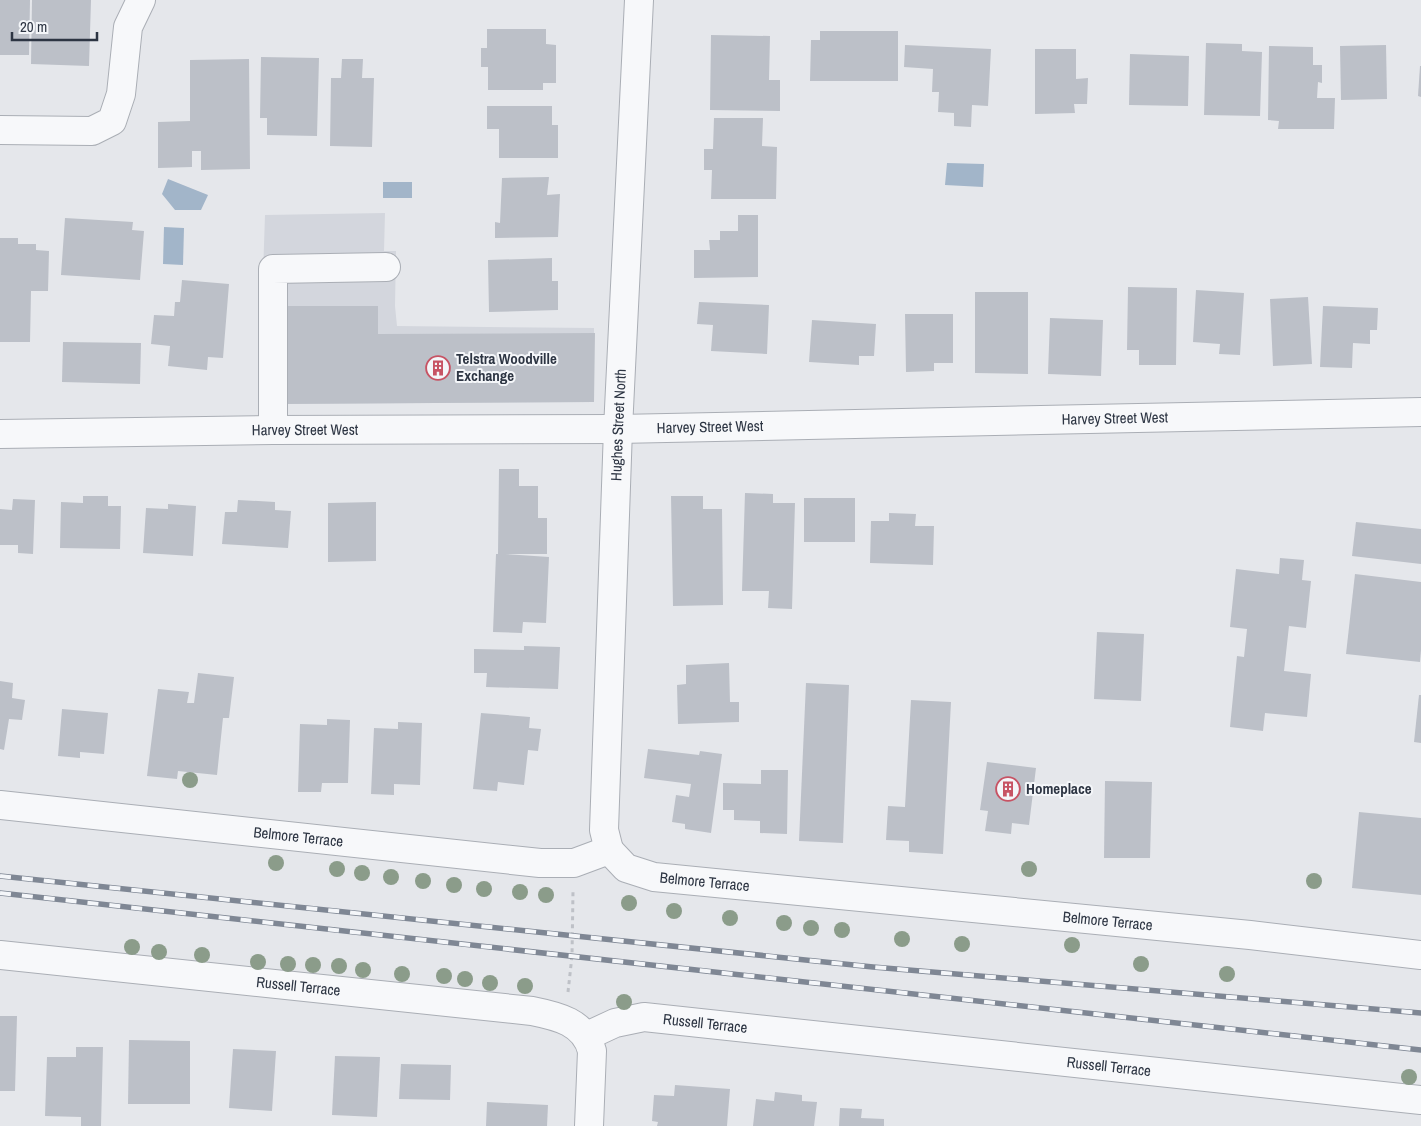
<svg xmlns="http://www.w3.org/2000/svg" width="1421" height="1126" viewBox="0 0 1421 1126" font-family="'Archivo Narrow',sans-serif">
<rect width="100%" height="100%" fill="#e5e7eb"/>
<polygon fill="#d3d6dd" points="385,213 384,251 396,251 395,306 397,326 594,328 594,402 282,404 262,305 265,215"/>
<g fill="#a2b5c9">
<polygon points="947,163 984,164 983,187 945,185"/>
<polygon points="168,179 208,195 201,210 175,210 162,194"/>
<rect x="383" y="182" width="29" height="16"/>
<polygon points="164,227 184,228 183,265 163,264"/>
</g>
<g fill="#bcc0c8">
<polygon points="0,0 30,0 29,55 0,55"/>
<polygon points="32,0 91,0 89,66 31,64"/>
<polygon points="487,29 546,29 546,44 556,45 556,83 543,83 543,90 488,90 488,67 481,67 481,48 487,48"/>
<polygon points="820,31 898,31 898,81 810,81 811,40 820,40"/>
<polygon points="711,35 770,36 769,80 780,80 780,111 710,110"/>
<polygon points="1206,43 1242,44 1242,51 1262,52 1260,116 1204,115"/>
<polygon points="905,45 991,49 988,106 972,105 971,127 954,126 954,113 938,112 939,92 932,92 933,69 904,67"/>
<polygon points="1386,45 1387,99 1341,100 1340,46"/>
<polygon points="1269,46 1313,47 1313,65 1322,65 1322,83 1318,82 1317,98 1335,98 1334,129 1278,129 1279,121 1268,120"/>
<polygon points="1035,49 1076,49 1076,79 1088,78 1087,104 1074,104 1075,113 1035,114"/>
<polygon points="1130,54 1189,56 1188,106 1129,105"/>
<polygon points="261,57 319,58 317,136 267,135 267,118 260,118"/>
<polygon points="249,59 250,169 201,170 201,151 192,151 192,167 158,168 158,122 190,121 190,60"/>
<polygon points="342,59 363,59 362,78 374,78 372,147 330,146 331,78 341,78"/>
<polygon points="1420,66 1421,66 1421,97 1418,96"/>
<polygon points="487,106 552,106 552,125 558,125 558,158 499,158 499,129 487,129"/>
<polygon points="714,118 763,118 762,146 777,147 776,199 711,199 712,170 704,170 704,149 713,149"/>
<polygon points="549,177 547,195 560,194 558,237 495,238 495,222 500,223 502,178"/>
<polygon points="738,215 758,215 758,277 694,278 694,250 710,250 709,240 720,240 720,231 738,231"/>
<polygon points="65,218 133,222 132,230 144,231 140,280 61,275"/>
<polygon points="0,238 18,238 18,244 36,244 36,250 49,251 48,291 31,291 30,342 0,342"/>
<polygon points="552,258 552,281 558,281 558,310 489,312 488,260"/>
<polygon points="182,280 229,284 223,358 208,357 207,370 168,366 170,346 151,344 154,315 174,316 175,302 180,302"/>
<polygon points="1128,287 1177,288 1176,365 1139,365 1139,350 1127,350"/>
<polygon points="1196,290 1244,293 1240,355 1219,354 1220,344 1193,342"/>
<polygon points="975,292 1028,292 1028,374 975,373"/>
<polygon points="1308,297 1312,364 1273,366 1270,299"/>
<polygon points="699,302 769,305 767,354 711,351 713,325 697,324"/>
<polygon points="281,306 378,306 378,334 595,333 594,402 282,404"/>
<polygon points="1323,306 1378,308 1377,330 1370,330 1370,344 1353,343 1352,368 1320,367"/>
<polygon points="905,314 953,314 953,363 934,363 934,371 906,372"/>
<polygon points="1050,318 1103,320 1101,376 1048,374"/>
<polygon points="812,320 876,324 874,356 859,356 859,365 809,362"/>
<polygon points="63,342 141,343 140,384 62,382"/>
<polygon points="499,469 519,469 519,486 538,486 538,518 547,518 547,554 505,554 549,557 546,623 523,622 522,633 493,632 496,554 498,554"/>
<polygon points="745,493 773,494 773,503 795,503 792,609 768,608 769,591 742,591"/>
<polygon points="83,496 108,496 108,506 121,506 120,549 60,548 61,502 83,503"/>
<polygon points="671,496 703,496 703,509 722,509 723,605 673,606"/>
<rect x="804" y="498" width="51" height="44"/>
<polygon points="13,499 35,500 33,554 18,553 18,545 0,545 0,509 12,510"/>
<polygon points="238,500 275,502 275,510 291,511 288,548 222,544 225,512 237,512"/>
<polygon points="376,502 376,561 328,562 328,503"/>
<polygon points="168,504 196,506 193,556 143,553 146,508 168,509"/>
<polygon points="889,513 916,514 915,526 934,526 933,565 870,563 871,521 889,521"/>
<polygon points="1356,522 1421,529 1421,564 1352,556"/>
<polygon points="1280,558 1304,560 1302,580 1311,581 1306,628 1289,626 1284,671 1311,674 1307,717 1265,713 1263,731 1230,727 1237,656 1244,657 1247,629 1230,627 1236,569 1279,574"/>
<polygon points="1355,574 1421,582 1421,650 1420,662 1346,654"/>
<polygon points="1097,632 1144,634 1141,701 1094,699"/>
<polygon points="524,646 560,647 558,689 486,687 487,673 474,673 474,649 524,650"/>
<polygon points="729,663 730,702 739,702 739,722 678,724 677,685 686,684 686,665"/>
<polygon points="198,673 234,677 229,718 223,718 217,775 178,771 177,779 147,776 158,689 189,692 187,703 194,703"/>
<polygon points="0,681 13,683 12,698 25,700 22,720 9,719 4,750 0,749"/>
<polygon points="806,683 849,685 843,843 799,841"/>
<polygon points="1419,695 1421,695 1421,743 1414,742"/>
<polygon points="911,700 951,702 943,854 909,852 909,841 886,840 888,806 905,807"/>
<polygon points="62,709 108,713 104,754 80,752 80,758 58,756"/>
<polygon points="481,713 530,717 529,728 541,729 538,751 528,750 524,785 498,782 497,791 473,789"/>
<polygon points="327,719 350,720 348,783 322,783 321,792 298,792 300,724 327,725"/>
<polygon points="398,722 422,723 420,785 394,784 394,795 371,794 374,728 398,729"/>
<polygon points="648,749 699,755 700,751 722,754 711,833 685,829 685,824 672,822 676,795 689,797 691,784 644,778"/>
<polygon points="987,762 1036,768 1029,825 1012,823 1011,834 985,831 988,811 980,810"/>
<polygon points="761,770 788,770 787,834 760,833 760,821 734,820 734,810 723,810 723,783 761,784"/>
<polygon points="1105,781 1152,782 1150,858 1104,858"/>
<polygon points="1359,812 1421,818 1421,895 1352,888"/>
<polygon points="0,1016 17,1016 15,1091 0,1091"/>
<polygon points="129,1040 190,1041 190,1104 128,1104"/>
<polygon points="76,1047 103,1047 101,1126 81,1126 81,1117 45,1116 47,1057 76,1057"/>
<polygon points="233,1049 276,1051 272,1111 229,1108"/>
<polygon points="335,1056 380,1057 377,1117 332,1115"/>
<polygon points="401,1064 451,1065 450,1100 399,1099"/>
<polygon points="675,1085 730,1089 727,1126 657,1126 658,1122 652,1121 654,1095 674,1096"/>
<polygon points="775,1092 802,1095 802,1101 817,1102 814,1126 753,1126 756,1099 774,1101"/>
<polygon points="487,1102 548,1105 547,1126 486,1126"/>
<polygon points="840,1108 862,1109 861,1118 884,1119 884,1126 839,1126"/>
</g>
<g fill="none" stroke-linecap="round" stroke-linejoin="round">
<g stroke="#aaaeb5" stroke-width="30">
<g id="minor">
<polyline points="0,130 92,131 112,121 121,94 128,27 141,0"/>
<polyline points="273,430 273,269 386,267"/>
<path id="s1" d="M0 434 273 430 618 429 1421 412"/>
<path id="s2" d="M0 805 540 863H574L609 850"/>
<path id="s3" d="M609 850 604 830 618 429 639 0"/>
<path id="s4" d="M609 850 626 868 654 877 1250 935 1421 955"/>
<path id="s5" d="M0 955 532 1011C557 1016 585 1022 592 1051L589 1126"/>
<path id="s6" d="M587 1036 615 1023 644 1017 1421 1100"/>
</g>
</g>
<polyline stroke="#bec1c7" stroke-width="3" stroke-dasharray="4 4" stroke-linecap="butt" points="568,992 572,956 573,891"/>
<use href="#minor" stroke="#f7f8fa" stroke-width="28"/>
<g stroke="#7f8794" stroke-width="5.5">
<g id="rail">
<polyline points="0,876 873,967 1421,1013"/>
<polyline points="0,893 1421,1050"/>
</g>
</g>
<use href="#rail" stroke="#f4f6f9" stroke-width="4" stroke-dasharray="11" stroke-linecap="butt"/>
</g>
<g fill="#8b9c8a">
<circle cx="190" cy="780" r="8"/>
<circle cx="276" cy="863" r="8"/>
<circle cx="337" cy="869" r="8"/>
<circle cx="1029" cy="869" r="8"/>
<circle cx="362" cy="873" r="8"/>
<circle cx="391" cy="877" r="8"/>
<circle cx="423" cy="881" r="8"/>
<circle cx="1314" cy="881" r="8"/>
<circle cx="454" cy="885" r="8"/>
<circle cx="484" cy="889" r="8"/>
<circle cx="520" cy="892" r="8"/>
<circle cx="546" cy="895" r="8"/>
<circle cx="629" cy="903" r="8"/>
<circle cx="674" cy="911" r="8"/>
<circle cx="730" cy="918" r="8"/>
<circle cx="784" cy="923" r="8"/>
<circle cx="811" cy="928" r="8"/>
<circle cx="842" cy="930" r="8"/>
<circle cx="902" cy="939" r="8"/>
<circle cx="962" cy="944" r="8"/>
<circle cx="1072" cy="945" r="8"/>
<circle cx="132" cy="947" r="8"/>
<circle cx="159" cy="952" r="8"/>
<circle cx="202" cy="955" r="8"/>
<circle cx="258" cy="962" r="8"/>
<circle cx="288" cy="964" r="8"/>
<circle cx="1141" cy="964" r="8"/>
<circle cx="313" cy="965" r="8"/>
<circle cx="339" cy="966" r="8"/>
<circle cx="363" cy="970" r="8"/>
<circle cx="402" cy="974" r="8"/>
<circle cx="1227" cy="974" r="8"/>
<circle cx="444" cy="976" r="8"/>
<circle cx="465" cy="979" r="8"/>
<circle cx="490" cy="983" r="8"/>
<circle cx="525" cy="986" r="8"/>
<circle cx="624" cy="1002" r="8"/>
<circle cx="1409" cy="1077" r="8"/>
</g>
<defs>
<g id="building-ring" transform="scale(1.25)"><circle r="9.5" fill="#f4f6f9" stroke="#c75364" stroke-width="1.5"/><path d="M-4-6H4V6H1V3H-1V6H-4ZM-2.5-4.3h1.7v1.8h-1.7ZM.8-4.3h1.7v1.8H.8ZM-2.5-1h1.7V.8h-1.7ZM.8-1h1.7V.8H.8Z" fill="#c75364"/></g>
</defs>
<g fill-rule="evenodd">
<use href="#building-ring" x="438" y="368"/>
<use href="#building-ring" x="1008" y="789"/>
</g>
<g text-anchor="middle" stroke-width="4" stroke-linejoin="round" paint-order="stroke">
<g font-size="15" font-weight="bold" fill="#2d3543" stroke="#f4f6f9" text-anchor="start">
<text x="456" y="364">Telstra Woodville<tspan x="456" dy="17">Exchange</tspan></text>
<text x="1026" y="794">Homeplace</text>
</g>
<g font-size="15" fill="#2d3543" stroke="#f4f6f9">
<text dy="5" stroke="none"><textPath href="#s1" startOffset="1115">Harvey Street West</textPath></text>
<text dy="5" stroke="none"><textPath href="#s3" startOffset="426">Hughes Street North</textPath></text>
<text dy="5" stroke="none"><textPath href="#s1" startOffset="710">Harvey Street West</textPath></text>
<text dy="5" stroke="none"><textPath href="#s1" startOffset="305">Harvey Street West</textPath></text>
<text dy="5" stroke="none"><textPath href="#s2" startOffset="300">Belmore Terrace</textPath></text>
<text dy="5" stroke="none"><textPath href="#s4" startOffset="105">Belmore Terrace</textPath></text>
<text dy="5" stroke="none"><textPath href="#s4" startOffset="510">Belmore Terrace</textPath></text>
<text dy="5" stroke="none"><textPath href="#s5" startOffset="300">Russell Terrace</textPath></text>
<text dy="5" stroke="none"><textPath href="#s6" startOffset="122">Russell Terrace</textPath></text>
<text dy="5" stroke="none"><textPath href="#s6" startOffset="528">Russell Terrace</textPath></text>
</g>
</g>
<path d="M12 32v8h85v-8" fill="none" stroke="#2d3543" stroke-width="2.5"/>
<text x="20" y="32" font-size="15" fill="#2d3543" stroke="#f4f6f9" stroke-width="4" paint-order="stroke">20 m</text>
</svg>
